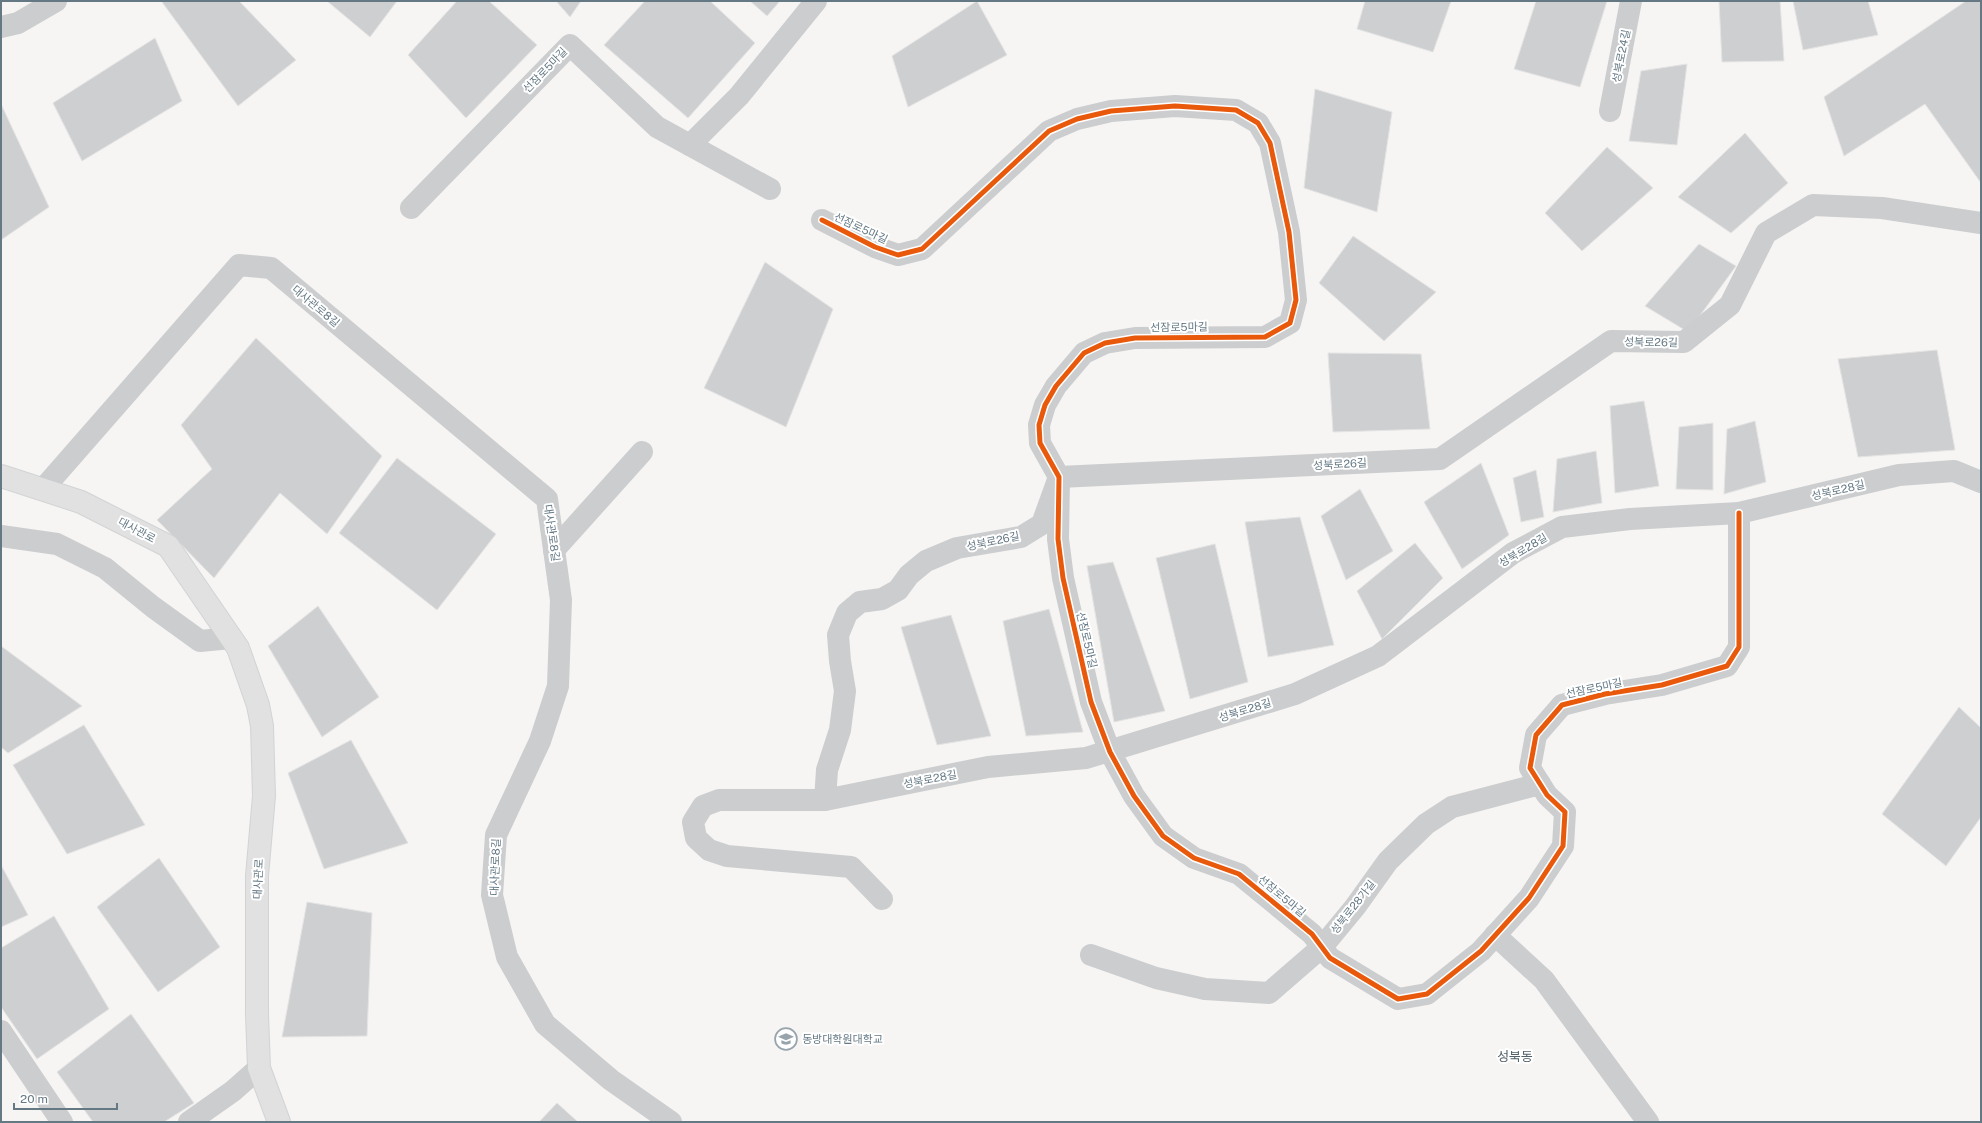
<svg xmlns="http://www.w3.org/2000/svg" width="1982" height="1123" viewBox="0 0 1982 1123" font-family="'Public Sans','Noto Sans KR',sans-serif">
<rect width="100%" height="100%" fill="#f6f5f4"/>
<g fill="#cecfd0" stroke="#e5e4e4">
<polygon points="164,1 239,1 296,60 238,106 162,2"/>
<polygon points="327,1 397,1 370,37"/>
<polygon points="457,1 489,1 537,45 466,118 408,55"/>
<polygon points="556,1 581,1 570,17"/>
<polygon points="645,1 710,1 755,43 688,118 604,45"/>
<polygon points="750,1 780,1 767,16"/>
<polygon points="977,1 1007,55 908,107 892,56"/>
<polygon points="1365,1 1451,1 1433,52 1357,29"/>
<polygon points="1536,1 1607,1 1580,87 1514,69"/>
<polygon points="1719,1 1780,1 1784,61 1722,62"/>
<polygon points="1793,1 1868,1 1878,35 1803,50"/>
<polygon points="1966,1 1981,1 1981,183 1925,104 1844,156 1824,97"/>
<polygon points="155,38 182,101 82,161 53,103"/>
<polygon points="1687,64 1677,145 1629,141 1641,71"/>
<polygon points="1315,89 1392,112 1377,212 1304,188"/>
<polygon points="1,104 49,207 1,240"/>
<polygon points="1745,133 1788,183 1731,233 1678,197"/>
<polygon points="1607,147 1653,188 1582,251 1545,213"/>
<polygon points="1353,236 1436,292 1384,341 1319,283"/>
<polygon points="1699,244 1736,266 1688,332 1645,306"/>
<polygon points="765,262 833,309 786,427 704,388"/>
<polygon points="256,338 382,456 327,534 280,493 214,578 157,520 212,469 181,425"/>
<polygon points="1937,350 1955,450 1858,457 1838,359"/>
<polygon points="1328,353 1421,354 1430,429 1333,432"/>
<polygon points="1644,401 1659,486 1615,493 1610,406"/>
<polygon points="1755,421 1766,482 1724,494 1727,429"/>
<polygon points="1713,423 1713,490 1676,489 1679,427"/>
<polygon points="1596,451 1602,503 1553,512 1557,459"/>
<polygon points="397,458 496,534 437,610 339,533"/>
<polygon points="1481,463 1509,535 1462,569 1424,502"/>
<polygon points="1536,470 1544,517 1521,522 1513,478"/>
<polygon points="1360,489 1393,551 1346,580 1321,516"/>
<polygon points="1300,517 1334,645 1268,657 1245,522"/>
<polygon points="1415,543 1443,578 1382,639 1357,591"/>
<polygon points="1215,544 1248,682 1190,699 1156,558"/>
<polygon points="1113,562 1165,711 1114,722 1087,566"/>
<polygon points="318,606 379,697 322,737 268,646"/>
<polygon points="1049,609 1083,732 1026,736 1003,621"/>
<polygon points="951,615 991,736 937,745 901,627"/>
<polygon points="1,646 82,706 8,753 1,747"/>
<polygon points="1959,707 1981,728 1981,817 1946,866 1882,814"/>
<polygon points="84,725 145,825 67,854 13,765"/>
<polygon points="351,740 408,843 324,869 288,773"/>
<polygon points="159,858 220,947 158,992 97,907"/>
<polygon points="1,865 28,915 1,927"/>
<polygon points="307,902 372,913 367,1036 282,1037"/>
<polygon points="54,916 109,1009 37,1059 1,1007 1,948"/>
<polygon points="131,1014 194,1103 164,1122 93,1122 57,1072"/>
<polygon points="557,1103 578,1122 539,1122"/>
</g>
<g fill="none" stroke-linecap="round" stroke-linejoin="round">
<g stroke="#d2d3d4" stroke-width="24">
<polyline id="secondary" points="1,476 81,502 168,546 238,648 258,705 262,726 264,796 257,876 257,1014 259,1068 279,1122"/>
</g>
<g stroke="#cccdce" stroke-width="22">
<polyline points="1610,111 1631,1"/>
<polyline points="690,145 739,96 816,1"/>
<polyline points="411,208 570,45 657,127 770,189"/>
<polyline points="822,220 875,247 898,255 922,249 1049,131 1077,119 1111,111 1175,106 1236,110 1258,123 1270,143 1289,232 1296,300 1290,323 1265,337 1135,338 1105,343 1084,353 1056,386 1045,405 1039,425 1040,443 1059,477 1058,539 1063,578 1091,702 1110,752 1134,796 1163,836 1194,858 1239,874 1312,934 1330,958 1398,999 1427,994 1481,951 1529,898 1563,846 1565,812 1547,795 1530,768 1536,735 1562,705 1605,694 1662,685 1727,666 1739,647 1739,513"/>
<polyline points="43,489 239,265 271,268 547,499 561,600 558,686 540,741 496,835 492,895 507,957 545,1024 611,1080 671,1122"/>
<polyline points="1,536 57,544 105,568 153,607 200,641 231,638"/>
<polyline points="554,550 642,452"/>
<polyline points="825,800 827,770 840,730 845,691 840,661 838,635 847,613 860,602 882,599 898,590 909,575 926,561 957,548 1021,537 1042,524 1059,477 1440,459 1611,341 1684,342 1730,305 1766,233 1813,205 1882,208 1981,223"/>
<polyline points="882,899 851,867 727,856 709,850 696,838 693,822 703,806 719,800 825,800 988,767 1086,758 1295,694 1378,656 1513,553 1562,527 1630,519 1739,513 1899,475 1954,471 1981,482"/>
<polyline points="1495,935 1544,980 1648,1122"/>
<polyline points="1091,955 1156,978 1205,989 1269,993 1322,947 1355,907 1388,861 1426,824 1452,807 1540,784"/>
<polyline points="1,1031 62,1122"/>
<polyline points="189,1122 233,1091 259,1068"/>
</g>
<polyline stroke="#cccdce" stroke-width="22" points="1,27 18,23 56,1"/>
<use href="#secondary" stroke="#e0e1e0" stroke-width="22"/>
<g stroke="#fff" stroke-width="8">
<polyline id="cycleway" points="822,220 875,247 898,255 922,249 1049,131 1077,119 1111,111 1175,106 1236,110 1258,123 1270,143 1289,232 1296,300 1290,323 1265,337 1135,338 1105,343 1084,353 1056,386 1045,405 1039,425 1040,443 1059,477 1058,539 1063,578 1091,702 1110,752 1134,796 1163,836 1194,858 1239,874 1312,934 1330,958 1398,999 1427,994 1481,951 1529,898 1563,846 1565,812 1547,795 1530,768 1536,735 1562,705 1605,694 1662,685 1727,666 1739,647 1739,513"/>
</g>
<use href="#cycleway" stroke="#e8590c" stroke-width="5"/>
</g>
<defs>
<g id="university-ring" transform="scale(1.15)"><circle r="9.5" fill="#fff" stroke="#98a4ac" stroke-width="1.5"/><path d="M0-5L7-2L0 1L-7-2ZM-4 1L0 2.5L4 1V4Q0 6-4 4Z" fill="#98a4ac"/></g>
</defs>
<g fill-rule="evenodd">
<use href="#university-ring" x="786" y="1039"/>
</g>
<g text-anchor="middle" stroke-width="4" stroke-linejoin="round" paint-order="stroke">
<g font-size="11" fill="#657985" stroke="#fff">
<text transform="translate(1621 56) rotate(-79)" y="4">성북로24길</text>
<text transform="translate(545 70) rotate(-46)" y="4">선잠로5마길</text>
<text transform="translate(861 228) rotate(25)" y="4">선잠로5마길</text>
<text transform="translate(316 306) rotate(40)" y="4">대사관로8길</text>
<text transform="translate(1179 327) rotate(-1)" y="4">선잠로5마길</text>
<text transform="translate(1651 342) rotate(1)" y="4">성북로26길</text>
<text transform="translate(1340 464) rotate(-3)" y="4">성북로26길</text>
<text transform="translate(1838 490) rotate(-13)" y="4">성북로28길</text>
<text transform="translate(137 530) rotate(28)" y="4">대사관로</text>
<text transform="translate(552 533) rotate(82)" y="4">대사관로8길</text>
<text transform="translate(993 541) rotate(-12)" y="4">성북로26길</text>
<text transform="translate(1523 550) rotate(-31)" y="4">성북로28길</text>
<text transform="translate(1087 640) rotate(77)" y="4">선잠로5마길</text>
<text transform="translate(1594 688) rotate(-12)" y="4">선잠로5마길</text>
<text transform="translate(1245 710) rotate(-17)" y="4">성북로28길</text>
<text transform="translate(930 779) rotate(-11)" y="4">성북로28길</text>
<text transform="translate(495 867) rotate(-88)" y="4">대사관로8길</text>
<text transform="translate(258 879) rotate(-87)" y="4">대사관로</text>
<text transform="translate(1282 896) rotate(40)" y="4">선잠로5마길</text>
<text transform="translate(1353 907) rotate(-52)" y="4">성북로28가길</text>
</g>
<g font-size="11" fill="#657985" stroke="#fff" text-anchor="start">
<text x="802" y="1043">동방대학원대학교</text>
</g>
<g font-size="13" fill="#53626a" stroke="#fff">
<text x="1515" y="1061">성북동</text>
</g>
</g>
<rect width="1982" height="1123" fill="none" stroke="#657985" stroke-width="4"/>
<path d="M14 1103v6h103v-6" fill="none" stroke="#657985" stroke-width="2"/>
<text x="20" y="1103" font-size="12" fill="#657985" stroke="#ffffff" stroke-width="3" paint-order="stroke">20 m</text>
</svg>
